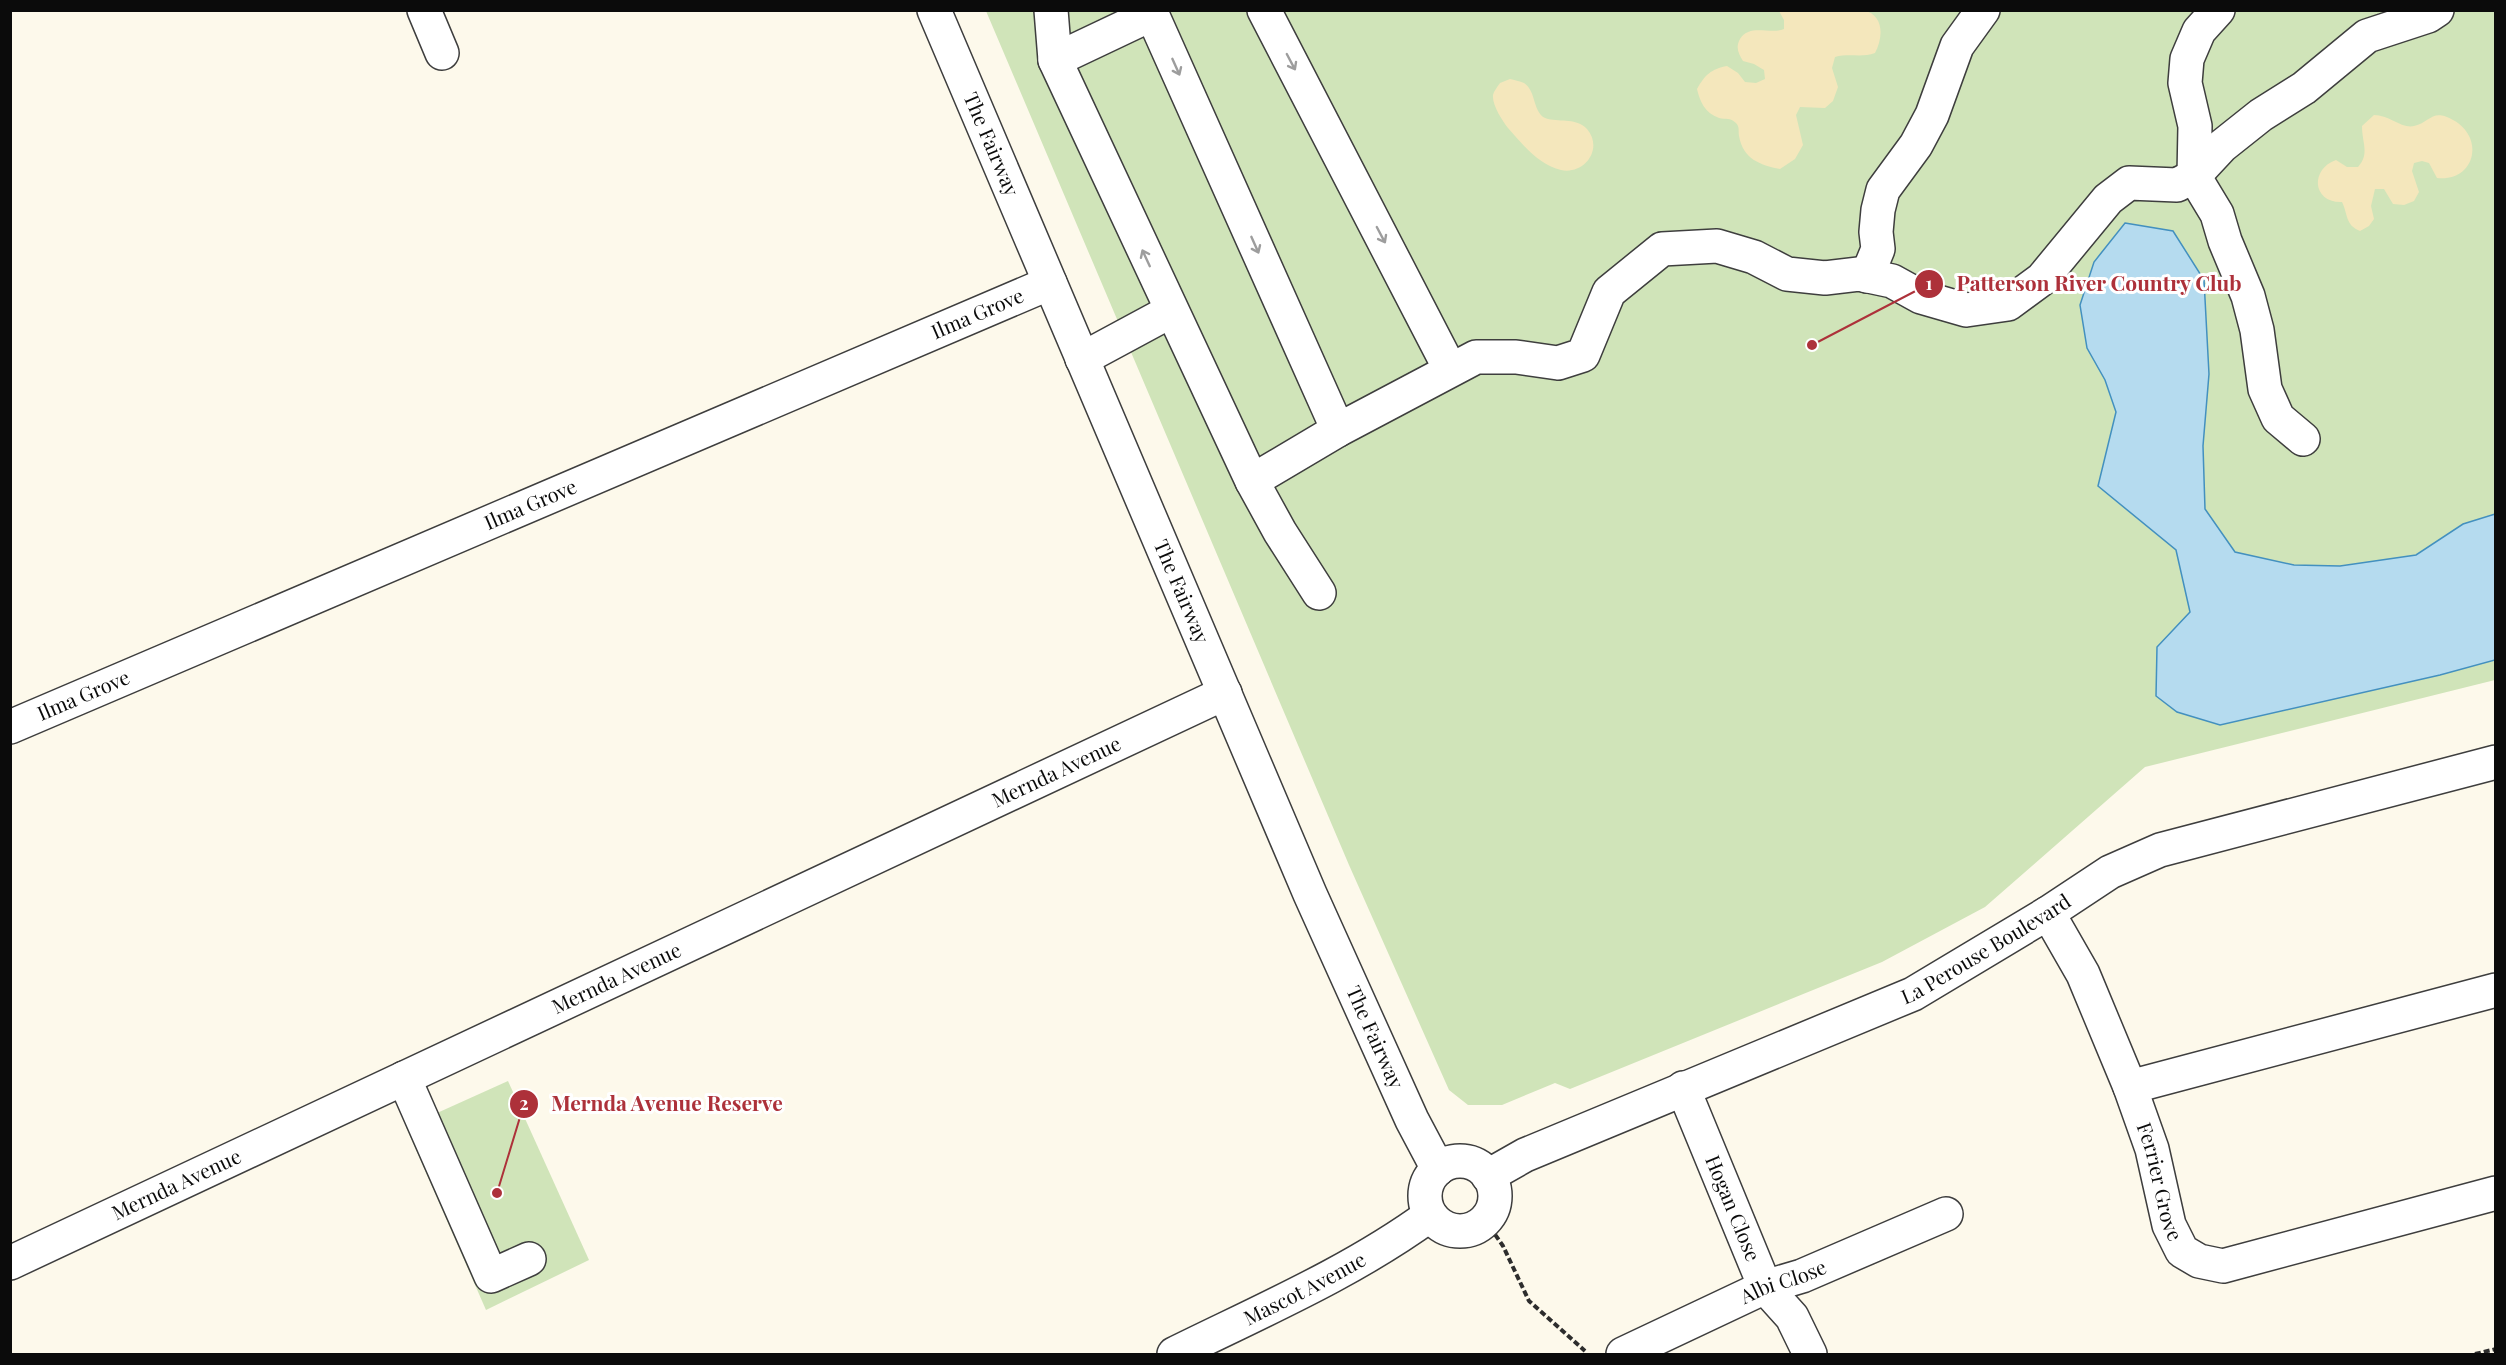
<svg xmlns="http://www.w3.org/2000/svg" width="2506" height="1365" viewBox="0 0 2506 1365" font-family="'Playfair Display',serif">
<rect width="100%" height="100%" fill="#fdf9eb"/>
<g fill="#d0e4b9">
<polygon points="986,11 2495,11 2495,680 2145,767 1985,907 1882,962 1570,1089 1555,1083 1502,1105 1468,1105 1449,1090 1349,865"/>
<polygon points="508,1081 589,1260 486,1310 406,1127"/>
</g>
<g fill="#f4e7bc">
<path d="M1835 11C1843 12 1854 9 1863 10 1885 15 1883 38 1875 53 1862 58 1849 53 1835 57L1832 68 1838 87 1833 101 1825 108 1800 107 1796 115 1803 145 1795 159 1780 169C1760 165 1743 159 1739 136 1738 131 1740 127 1736 123 1730 117 1726 120 1719 118 1705 113 1700 102 1697 89 1705 75 1711 69 1727 66L1738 73 1745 82 1756 83 1765 79 1764 70 1754 64 1743 61C1739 54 1735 48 1740 39 1750 23 1770 35 1784 29V20L1779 11Z"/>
<path d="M1510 79C1514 80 1520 81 1524 83 1537 91 1532 115 1548 119 1561 122 1577 118 1587 129 1604 149 1584 175 1561 170 1540 166 1522 144 1508 128 1502 120 1492 105 1493 95 1494 91 1498 86 1500 83Z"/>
<path d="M2374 115C2389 115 2402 129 2414 126 2431 122 2432 108 2453 120 2485 137 2476 182 2437 178L2429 163 2422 161 2414 163 2412 171 2419 192 2414 201 2404 205 2393 204 2384 189H2375L2371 206 2374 219 2369 226 2360 231C2345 225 2348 214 2342 202 2312 203 2310 169 2336 160L2347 167H2358C2370 154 2362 143 2362 126Z"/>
</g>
<polygon fill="#b5dbef" stroke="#4390bf" stroke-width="1.5" points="2125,223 2173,231 2204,280 2209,374 2203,446 2205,509 2235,552 2294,565 2340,566 2416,555 2463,524 2495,514 2495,660 2440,675 2220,725 2177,712 2156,696 2157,647 2190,612 2176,550 2098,486 2116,412 2105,380 2087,348 2080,305 2094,262"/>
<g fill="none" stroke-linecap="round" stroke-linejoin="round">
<g stroke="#3e3e3e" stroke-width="36">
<g id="minor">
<polyline points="424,10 442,53"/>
<path id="s1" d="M934 10 1310 894 1412 1120 1438 1169"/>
<polyline points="1051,10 1055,60 1252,481 1280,532 1319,593"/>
<polyline points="1264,10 1450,369"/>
<polyline points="2218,10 2199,31 2187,59 2185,83 2195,126 2194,176 2217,214 2225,241 2248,296 2257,330 2265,389 2278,418 2303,439"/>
<polyline points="1055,60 1152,14 1338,430"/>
<polyline points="1867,276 1878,249 1876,232 1878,210 1883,190 1916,145 1932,115 1957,46 1983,10"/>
<polyline points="1082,359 1171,311"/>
<polyline points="1252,481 1338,430 1476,357 1516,357 1558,363 1583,355 1609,292 1662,249 1717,246 1754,257 1787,274 1825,278 1859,274 1892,281 1921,297 1966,310 2008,304 2042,279 2108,199 2129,183 2177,185 2194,176 2222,146 2261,115 2304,88 2367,36 2428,16 2437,10"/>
<path id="s2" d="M10 727 1050 283"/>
<path id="s3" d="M2048 913 2083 974 2130 1087 2152 1149 2169 1225 2182 1251 2199 1261 2223 1266 2496 1193"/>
<polyline points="404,1078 491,1276 529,1259"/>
<polyline points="2130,1087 2496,990"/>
<path id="s4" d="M1683 1088 1765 1287 1792 1317 1810 1354"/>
<circle cx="1460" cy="1196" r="35"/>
<path id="s5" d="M1488 1176 1525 1155 1913 994 2048 913 2110 872 2160 850 2496 762"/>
<path id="s6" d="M10 1263 1225 693"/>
<path id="s7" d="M1174 1354C1261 1311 1352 1272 1430 1215"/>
<path id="s8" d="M1623 1354 1765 1287 1802 1276 1946 1214"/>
</g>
</g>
<g stroke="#2d2d2d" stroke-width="4" stroke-dasharray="6 3" stroke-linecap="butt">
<polyline points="1485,1220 1503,1246 1529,1301 1585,1351"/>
<polyline points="2475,1354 2496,1349"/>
</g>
<use href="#minor" stroke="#fff" stroke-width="33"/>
</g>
<defs><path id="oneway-shaft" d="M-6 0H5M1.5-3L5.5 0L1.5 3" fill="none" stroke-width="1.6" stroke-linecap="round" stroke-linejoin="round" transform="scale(1.5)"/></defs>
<g stroke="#9d9d9d">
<use href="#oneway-shaft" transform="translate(1291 62) rotate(62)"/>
<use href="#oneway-shaft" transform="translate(1176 67) rotate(66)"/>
<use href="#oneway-shaft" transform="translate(1381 235) rotate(62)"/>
<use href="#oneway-shaft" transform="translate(1255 245) rotate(66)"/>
<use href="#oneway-shaft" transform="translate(1146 258) rotate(-115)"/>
</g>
<g text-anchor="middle" stroke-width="6" stroke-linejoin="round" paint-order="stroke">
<g font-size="20" fill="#0b0b0b" stroke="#fff">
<text dy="7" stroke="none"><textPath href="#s1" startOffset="146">The Fairway</textPath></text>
<text dy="7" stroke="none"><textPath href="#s2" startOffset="1052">Ilma Grove</textPath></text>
<text dy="7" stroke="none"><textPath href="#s2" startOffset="566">Ilma Grove</textPath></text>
<text dy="7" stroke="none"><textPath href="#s1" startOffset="632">The Fairway</textPath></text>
<text dy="7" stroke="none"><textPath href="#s2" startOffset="80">Ilma Grove</textPath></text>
<text dy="7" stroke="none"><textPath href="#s6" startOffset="1156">Mernda Avenue</textPath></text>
<text dy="7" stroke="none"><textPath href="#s5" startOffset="548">La Perouse Boulevard</textPath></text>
<text dy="7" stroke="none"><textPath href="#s6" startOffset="670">Mernda Avenue</textPath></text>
<text dy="7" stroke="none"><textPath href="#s1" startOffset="1118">The Fairway</textPath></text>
<text dy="7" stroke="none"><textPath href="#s3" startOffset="292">Ferrier Grove</textPath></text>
<text dy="7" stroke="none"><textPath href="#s6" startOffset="184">Mernda Avenue</textPath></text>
<text dy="7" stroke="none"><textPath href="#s4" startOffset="130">Hogan Close</textPath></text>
<text dy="7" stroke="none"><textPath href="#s8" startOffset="176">Albi Close</textPath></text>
<text dy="7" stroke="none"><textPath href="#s7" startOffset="146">Mascot Avenue</textPath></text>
</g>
</g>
<path fill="none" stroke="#ad313a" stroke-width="2" d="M1812 345L1929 284M497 1193L524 1104"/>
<g fill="#ad313a" stroke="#fff" stroke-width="2">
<circle cx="1812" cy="345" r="6"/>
<circle cx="497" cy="1193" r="6"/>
<circle cx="1929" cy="284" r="15"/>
<circle cx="524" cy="1104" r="15"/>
</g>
<g font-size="18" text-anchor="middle" font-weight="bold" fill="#fff">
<text x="1929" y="290">1</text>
<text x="524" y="1110">2</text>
</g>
<g font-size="21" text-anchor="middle" font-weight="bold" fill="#ad313a" stroke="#fff" stroke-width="6" stroke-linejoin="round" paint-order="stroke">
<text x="2099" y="291">Patterson River Country Club</text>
<text x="667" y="1111">Mernda Avenue Reserve</text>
</g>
<rect width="2506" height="1365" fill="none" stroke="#0b0b0b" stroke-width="24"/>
</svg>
